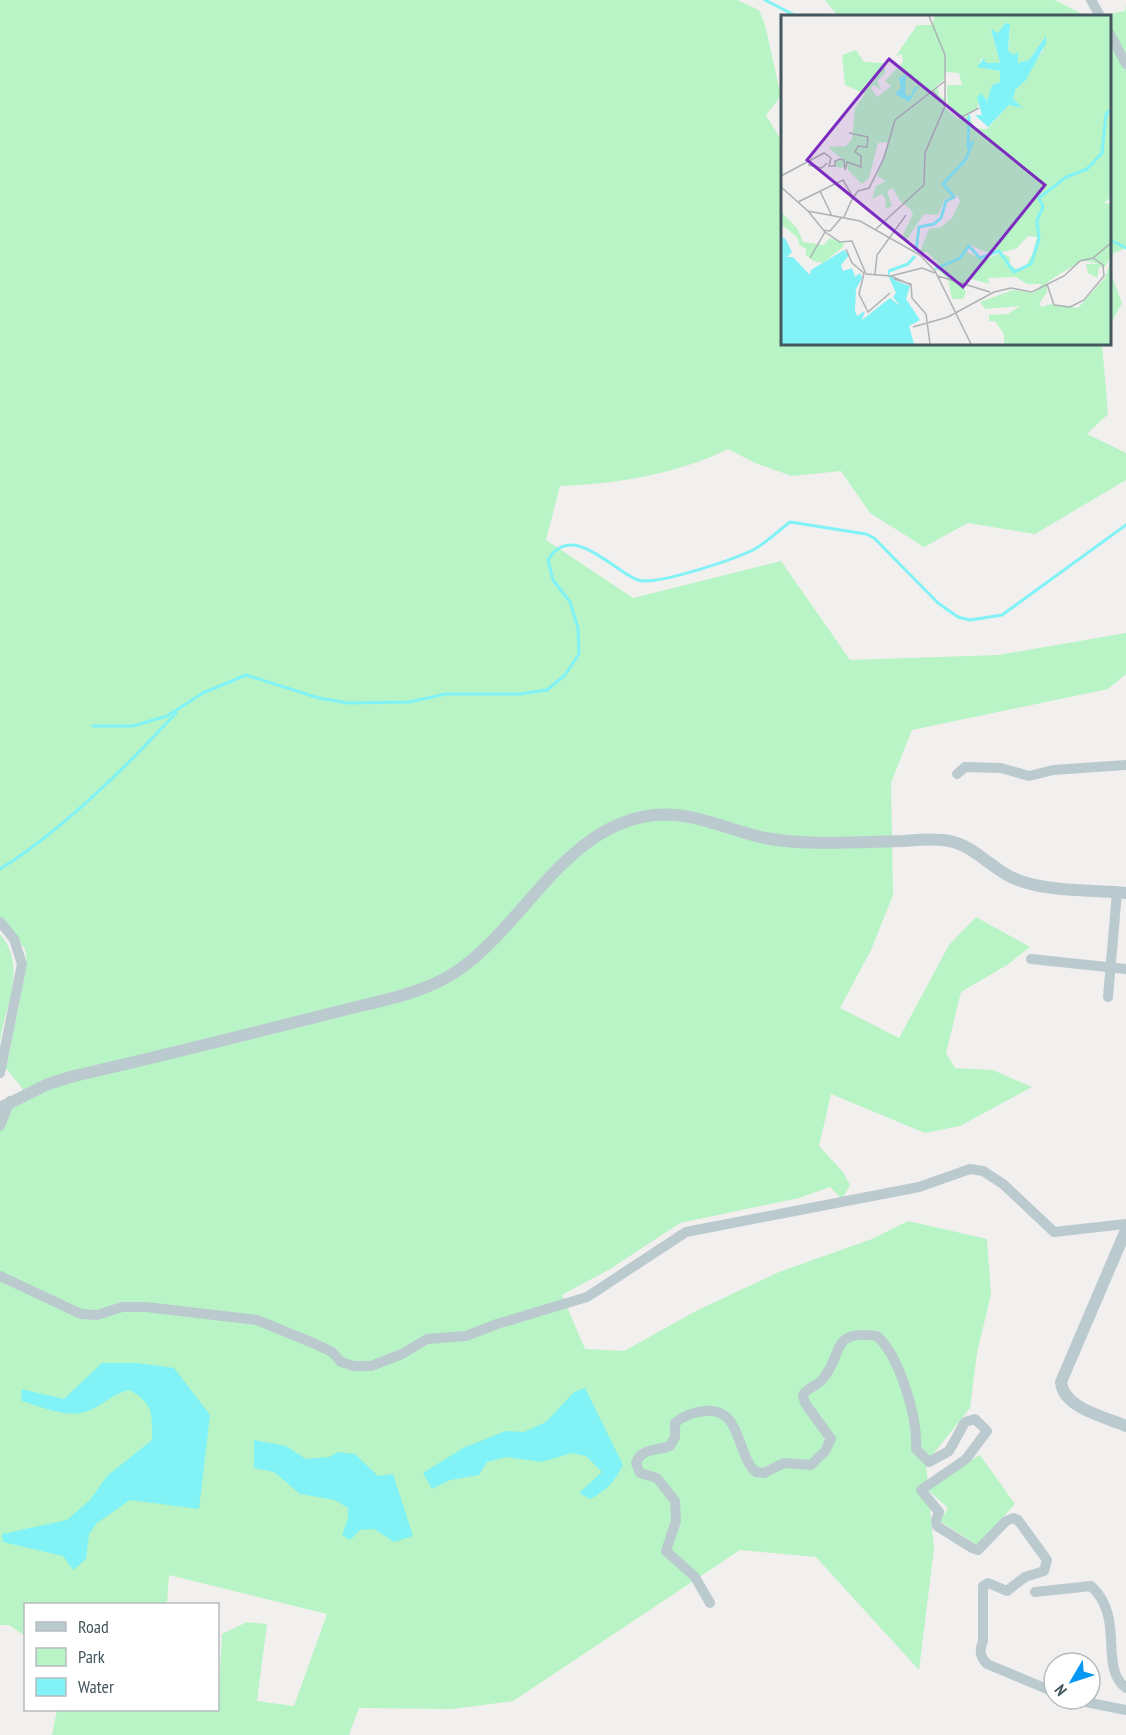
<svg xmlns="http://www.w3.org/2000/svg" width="1126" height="1735" viewBox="0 0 1126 1735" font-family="'PT Sans Narrow',sans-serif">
<rect width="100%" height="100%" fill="#f2efef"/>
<g fill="#b8f4c5">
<path d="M0 0H737L759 10 765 25 781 96 766 115 782 142V344H1102L1108 414 1087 434 1126 453V480L1035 534 968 523 924 547 870 513 841 471 792 476 755 463 728 449C677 474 617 484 560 486L546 540 633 598 781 561 850 660 998 655 1126 633V674L1108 689 912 730 891 783 893 895 871 950 840 1008 899 1038 949 945 976 917 1030 947 1007 965 961 992 946 1053 955 1068 993 1070 1032 1087 960 1126 925 1133 831 1094 819 1146 843 1172 850 1185 842 1199 830 1187 799 1198 680 1223 610 1269 562 1295 585 1349 624 1351 696 1311 779 1272 872 1239 908 1221 987 1239 991 1294 977 1353 970 1408 926 1463 928 1485 980 1455 1015 1504 977 1545 940 1521 948 1508 928 1490 934 1548 919 1670 816 1557 740 1550 513 1701 452 1709 359 1708 349 1735H52L57 1710H218L222 1634 247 1622 267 1624 257 1701 294 1706 327 1614 169 1575 167 1604H26L25 1636 9 1625H0V1115L25 1092 6 1068 27 963 25 949 0 918Z"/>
<polygon points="825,0 1055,0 1086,16 838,16"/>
<polygon points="1126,5 1126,248 1110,255 1110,16 1098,16 1125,11"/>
<polygon points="1110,271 1122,303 1110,325"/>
<path d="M0 934C28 968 5 1004 0 1042Z"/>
</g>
<g fill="#81f2f5">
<path d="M102 1363H137L174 1368 210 1415 199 1509 130 1500 97 1523 89 1534 86 1559 73 1570 63 1556 3 1542 2 1534 67 1520 90 1500 107 1476 152 1440C152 1413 154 1405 130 1390 113 1393 104 1405 88 1411 67 1419 42 1407 22 1401L21 1389 64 1399Z"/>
<path d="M585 1388 623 1465C615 1481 606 1491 590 1499L579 1493 602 1472 586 1456 572 1453 542 1462 507 1457 487 1462 479 1475 450 1480 432 1489 423 1473 463 1448 506 1431 524 1432 546 1422 574 1392Z"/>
<polygon points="254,1440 286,1446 306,1459 329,1457 338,1452 355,1454 378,1476 393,1474 413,1536 394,1542 374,1529 360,1530 350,1540 342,1535 348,1518 348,1508 335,1500 300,1494 274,1472 254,1468"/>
</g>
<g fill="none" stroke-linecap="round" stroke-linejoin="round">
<g stroke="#81f2f5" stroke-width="3">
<polyline points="765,0 796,16"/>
<polyline points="1110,240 1126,248"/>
<path d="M93 726H133L167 716 203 693 246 675 319 698 348 703 409 702 446 694H520L547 690 565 675 579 654 578 628 570 602 553 580 548 560C572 520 614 572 638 580 657 586 734 559 753 550 766 543 778 531 790 522L866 534 874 538 938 603 958 617 970 620 1002 615 1126 525"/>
<path d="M0 869C62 831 127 766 176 713"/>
</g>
<g stroke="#bbcacf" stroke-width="10">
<polyline points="1091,0 1100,16"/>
<polyline points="1110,34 1126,64"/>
<polyline points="957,774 965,767 1001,768 1029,776 1053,770 1126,765"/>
<polyline points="0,922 14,939 22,964 0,1073"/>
<polyline points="1031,959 1126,969"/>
<polyline points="1108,997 1117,892"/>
<polyline points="0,1126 10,1101"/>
<polyline points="0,1276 81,1314 97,1315 122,1307 146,1307 257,1320 313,1343 332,1352 341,1362 354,1366 371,1366 402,1354 427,1339 466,1336 497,1324 587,1297 686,1232 919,1187 970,1169 983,1171 1003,1184 1054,1232 1126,1224"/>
<path d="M1035 1592 1091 1586C1126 1618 1098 1667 1126 1688"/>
<path d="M710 1603 695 1577 666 1551 676 1521 675 1501 657 1478 640 1473 636 1463C641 1448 657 1451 670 1446L675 1437V1423C684 1415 694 1412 705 1411 742 1407 736 1455 756 1472L764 1473 784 1463 811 1465 825 1451 831 1439 805 1403 803 1395C808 1387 815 1387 821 1381 845 1355 828 1329 877 1336 900 1357 918 1418 916 1449L929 1462 949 1451 965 1422 975 1419 987 1431 966 1459 921 1490 939 1512 936 1520 937 1526 972 1548 978 1550 1006 1521 1013 1518 1018 1520 1047 1560 1044 1571 1025 1577 1007 1591 988 1583 983 1586V1641C979 1651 980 1656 987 1664L1054 1692"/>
<polyline points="1071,1699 1126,1710"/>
</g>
<g stroke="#bbcacf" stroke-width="12">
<path d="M0 1108 48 1084 74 1076C162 1056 249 1034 336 1012 377 1001 426 994 460 969 526 922 566 825 654 815 693 811 728 830 765 838 809 846 858 842 903 841 918 840 934 838 949 841 973 845 991 868 1013 878 1043 892 1093 890 1126 893"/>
<path d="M1126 1230 1061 1382C1063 1408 1105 1417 1126 1426"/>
</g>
</g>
<g transform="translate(781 15)">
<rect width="330" height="330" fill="#f2efef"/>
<path d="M154 1H330V182L323 188 330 189V241L324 252H318L316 263 307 258 305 249H318L302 245 274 262 266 268V277L258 289 261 292 270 289 297 293 324 263 330 245V329H223V319L214 306H208V300L227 299 239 291 204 294 199 287 232 275 253 278 261 269H246L235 262 207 263 208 269 191 264 181 270 185 277 182 284H171L167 264 157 255 160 251 146 237H139L148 214 160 212 171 203 179 186 176 180 164 184 157 200 143 199 124 227 122 220 132 199 129 194 119 186 112 173 106 176 111 191 104 194 105 185 101 179 91 184 95 171 105 166 96 161 107 127 97 128 88 163 81 169 67 155 65 147 62 153 55 152 54 146 62 145 47 132 65 131 71 124 74 93 84 79 64 70 61 40 75 35 83 47 104 48V58L96 66 100 75 93 70 90 73 96 82 110 71 104 66 122 47 121 39 115 41 136 10H151ZM224 8 229 12 227 35 232 41 236 37V49L248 45 264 22 262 36 234 75 232 84 242 93 228 90 206 114 194 113 188 101 177 104 164 93V85L158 80 156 70 163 65 164 57 178 58 181 70H166V80L167 89 179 103 196 93 200 79 206 86 212 69 219 67V56L197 52 201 43 205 48 219 49 210 14 217 18ZM247 221 256 222 252 238 245 250 237 254 228 250 229 242 220 238 203 245 184 236 189 230 208 238 227 236 236 233ZM0 197 16 213 22 227 43 230 49 223 63 228 62 232 42 248 32 246 25 240V234L18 230 17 223 0 209Z" fill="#b8f4c5" fill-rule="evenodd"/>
<path d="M224 8 229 9 227 35 232 40 237 37V48L248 45 265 21V28L245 65 234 75 232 84 242 93 228 90 207 112 194 100H201L196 83 200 78 206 86 211 70 219 67V56L196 52 203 43 205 48H219L210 14 217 18ZM125 59 124 80 130 81 133 73 138 71 128 87 114 79 120 73 118 63ZM0 223H4L11 237 6 242H12L29 260 30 255 63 235 68 240 60 250 62 256 71 253 74 262 79 258 81 263 75 274 74 296 76 301 84 296 81 305 109 283 119 291 112 282 115 278 107 260V255H110L108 259 115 266 129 271 125 284 139 305 128 311 133 329H0Z" fill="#81f2f5"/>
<path fill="none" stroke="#81f2f5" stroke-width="3" d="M187 134 188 100M135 236 138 212 153 209 160 203 165 186 173 182 162 169 185 144 192 126M154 254 179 243 188 231 199 243 218 236 233 257 250 249 258 224 256 205 262 192 258 183 285 162 306 154 321 138 325 99 330 94M108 256 127 249 134 241"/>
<path fill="none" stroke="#adb2b5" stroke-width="1.5" d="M152 76 164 91M165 90 179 103 198 93M27 150 41 153 46 148M0 161 43 138 50 143 48 151H54V146L59 144 63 145 64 155 66 147 80 152V141L74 137 77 131 86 132 87 122 68 118M0 172 27 196 79 206 139 240 154 256 190 329M39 176 51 201M71 184 77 176 88 173 103 143 114 105 164 66M17 187 62 165 72 182 63 202M27 196 44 217 59 227 71 226 85 259 110 261 130 270M95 214 143 170 144 138 164 91V40L148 1M42 215 49 216 61 202M65 234 71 248 83 258M29 243 44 217M83 258 78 279 87 297 109 278M94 259 96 240 125 200M110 261 141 253 154 258M157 261 209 277M113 264 130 269 131 283 145 299 149 329M266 269 273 290 289 292 303 285 323 261 322 250 312 243M132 312 167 302 213 277 230 273 251 277 283 261 299 246 312 243 330 228"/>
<path fill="#7b2cbf" fill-opacity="0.15" stroke="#7b2cbf" stroke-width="3" d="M108 44 264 170 182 272 26 145Z"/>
<rect width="330" height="330" fill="none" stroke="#45575e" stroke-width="3"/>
</g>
<rect x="24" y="1603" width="195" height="108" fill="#ffffff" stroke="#b5bcbf" stroke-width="1.5"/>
<rect x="36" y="1622" width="30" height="9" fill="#bbcacf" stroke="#b5bcbf" stroke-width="1.5"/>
<text x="78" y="1633" font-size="18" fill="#45575e">Road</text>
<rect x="36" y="1648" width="30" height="18" fill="#b8f4c5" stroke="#b5bcbf" stroke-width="1.5"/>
<text x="78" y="1663" font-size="18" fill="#45575e">Park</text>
<rect x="36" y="1678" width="30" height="18" fill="#81f2f5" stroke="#b5bcbf" stroke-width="1.5"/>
<text x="78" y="1693" font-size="18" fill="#45575e">Water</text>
<g transform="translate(1072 1681) rotate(231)"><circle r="28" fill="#ffffff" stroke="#b5bcbf" stroke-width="1.5"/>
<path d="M0-4.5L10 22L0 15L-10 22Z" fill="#0598f5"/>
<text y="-9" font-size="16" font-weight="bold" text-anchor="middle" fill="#45575e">N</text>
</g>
</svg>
